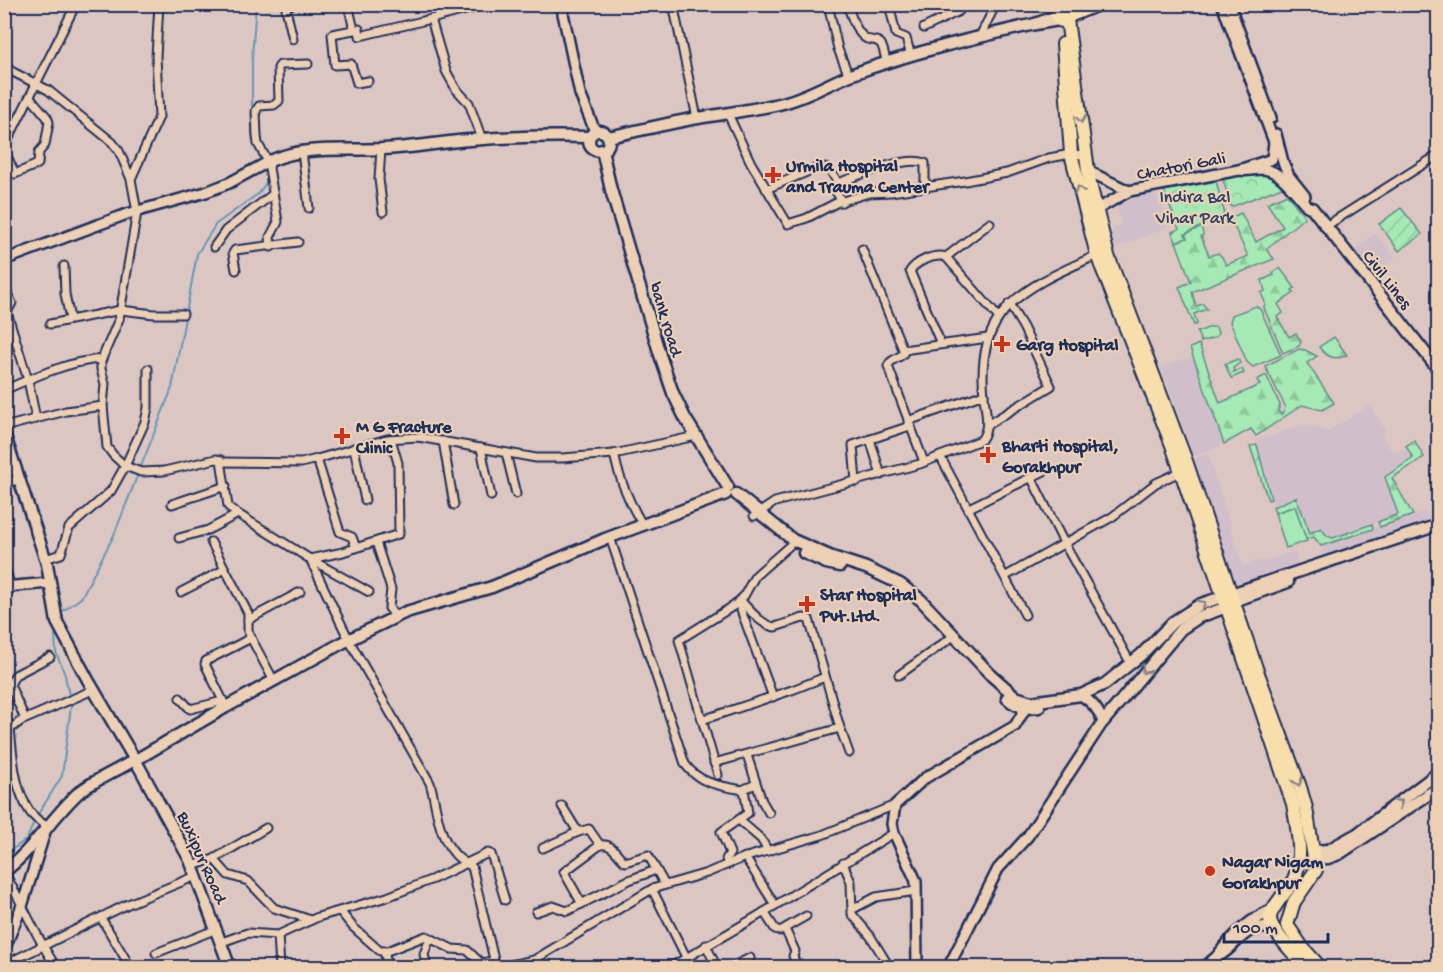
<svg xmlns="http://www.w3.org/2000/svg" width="1443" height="972" viewBox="0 0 1443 972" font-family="'Gochi Hand',sans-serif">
<defs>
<pattern id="forest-firs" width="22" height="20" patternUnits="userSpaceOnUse" patternTransform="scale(1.5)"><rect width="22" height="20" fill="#a5e9b4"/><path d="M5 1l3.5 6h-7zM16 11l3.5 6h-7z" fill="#8dc89d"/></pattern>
<pattern id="park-crowns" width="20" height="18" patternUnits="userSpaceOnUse" patternTransform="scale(1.5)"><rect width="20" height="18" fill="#a5e9b4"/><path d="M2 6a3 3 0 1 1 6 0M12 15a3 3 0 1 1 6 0" fill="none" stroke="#8dc89d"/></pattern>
<pattern id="garden-furrows" width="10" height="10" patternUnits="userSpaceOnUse" patternTransform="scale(1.5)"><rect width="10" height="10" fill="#a5e9b4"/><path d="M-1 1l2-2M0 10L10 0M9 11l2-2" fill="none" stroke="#8dc89d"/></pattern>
</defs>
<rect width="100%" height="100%" fill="#dcc6c1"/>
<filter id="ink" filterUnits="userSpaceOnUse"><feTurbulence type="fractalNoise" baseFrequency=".0167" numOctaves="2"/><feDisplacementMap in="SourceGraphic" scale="12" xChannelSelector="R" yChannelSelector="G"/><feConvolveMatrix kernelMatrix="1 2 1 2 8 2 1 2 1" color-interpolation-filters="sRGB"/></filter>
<g filter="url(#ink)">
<g fill="#d0beca">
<polygon points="1154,191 1159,205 1162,204 1165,211 1170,226 1116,248 1112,243 1110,234 1114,233 1113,229 1121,225 1116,205"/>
<polygon points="1375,233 1395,257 1374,274 1355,249"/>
<polygon points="1193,356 1224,444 1193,457 1161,367"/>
<polygon points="1370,405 1385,430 1382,434 1390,449 1396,452 1406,449 1413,458 1385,477 1398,514 1333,538 1310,533 1296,497 1273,507 1256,439 1269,437 1303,424 1328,431"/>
<polygon points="1208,454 1243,566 1259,560 1261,563 1294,551 1298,564 1242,584 1233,579 1194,459"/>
<polygon points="1426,511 1430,520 1324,556 1321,546"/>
</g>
<g fill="#a5e9b4" stroke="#608c89" stroke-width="1.5">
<polygon points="1256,306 1260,309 1281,355 1253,367 1247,362 1230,322 1232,315"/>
<polygon points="1295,506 1307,541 1286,548 1275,513"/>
</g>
<g fill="url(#forest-firs)" stroke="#608c89" stroke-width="1.5">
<polygon points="1287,194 1305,217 1266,249 1274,259 1192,292 1196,306 1203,304 1207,309 1194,314 1197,324 1194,325 1179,287 1191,282 1176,242 1186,238 1185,234 1202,227 1203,235 1201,236 1209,256 1218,253 1222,257 1226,265 1248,256 1230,218 1241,213 1256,242 1283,227 1267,203"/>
<polygon points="1280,268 1295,288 1292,290 1294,293 1278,304 1283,313 1277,317 1289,337 1296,333 1301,342 1299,346 1283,353 1264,308 1265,302 1261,293 1265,291 1262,280 1274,275 1273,273"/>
<polygon points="1211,327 1216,327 1218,333 1216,337 1201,342 1197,332"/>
<path d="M1334 337 1347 355C1335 361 1326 357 1319 347Z"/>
<polygon points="1199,344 1220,403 1260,385 1257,380 1266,375 1280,405 1278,411 1281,414 1284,412 1285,406 1265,366 1299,349 1305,350 1317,356 1307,363 1334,403 1322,410 1302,405 1256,436 1251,429 1224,444 1190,348"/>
<polygon points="1414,440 1424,457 1392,478 1413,515 1380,527 1378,522 1398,514 1385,477 1413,458 1406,446"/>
<polygon points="1257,445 1271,499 1268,500 1250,446"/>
<polygon points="1296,497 1310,533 1321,528 1327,536 1333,538 1372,524 1373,529 1321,546 1314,537 1306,539 1295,506 1275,513 1273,507"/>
</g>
<g fill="url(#park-crowns)" stroke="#608c89" stroke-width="1.5">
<path d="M1250 172C1265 172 1272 176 1282 187L1231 207 1223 179Z"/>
<polygon points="1216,181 1224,211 1223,216 1185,234 1187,238 1176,242 1172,232 1179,229 1164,191"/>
</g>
<g fill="url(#garden-furrows)" stroke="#608c89" stroke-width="1.5">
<polygon points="1401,208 1422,234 1399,251 1379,224"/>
<polygon points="1238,359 1240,363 1233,368 1234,372 1242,369 1244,373 1231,378 1225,364"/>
</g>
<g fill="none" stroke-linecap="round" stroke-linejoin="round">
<g stroke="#6397b8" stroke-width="2">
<polyline points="255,139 252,134 252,57 256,4"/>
<polyline points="140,469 172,388 197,254 216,224 258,194 268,180"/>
<polyline points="60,613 81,598 114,535 138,474"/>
<polyline points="4,855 27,839 35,819 62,776 71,706 65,675 56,652 55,635"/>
</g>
<g stroke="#1b2f5e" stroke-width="11">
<g id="minor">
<polyline points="348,4 354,30"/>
<polyline points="673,4 697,118"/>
<polyline points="828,4 838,49 849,76"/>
<path d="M847 4C851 15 856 34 867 39 872 41 877 39 881 44 884 49 885 58 887 64"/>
<polyline points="889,4 896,34 906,38 911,56"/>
<polyline points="431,19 489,4"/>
<polyline points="924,28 959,11 964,4"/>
<polyline points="980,36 996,4"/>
<polyline points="293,39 286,9 289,5 294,4"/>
<path d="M4 66 13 72 48 90 112 142 119 151 131 179 137 212 119 319 101 361V369L105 384 103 406 107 447 113 455 125 466 141 472 164 471 216 459 221 460 228 506 233 511 310 559 349 640 430 783C437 806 437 834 454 853 458 859 466 863 472 867L496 968"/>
<polyline points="368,81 357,83 351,64 335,65 332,34 359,29 360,36 431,19 446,71 456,89 469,103 482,139"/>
<polyline points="728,114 751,163 788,224 807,218 836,203 869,193 891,192 965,181 1007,173 1049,158 1071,154 1085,155"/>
<polyline points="4,148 76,4"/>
<polyline points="4,149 15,174 38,164 39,152 45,145 49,122 47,117 30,97"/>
<polyline points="381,149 379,179 383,212"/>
<polyline points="302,152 309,208"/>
<polyline points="271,160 269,168 278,222 270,237 271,247"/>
<polyline points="273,160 266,158 258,144 257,136 256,111 259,106 274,105 279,101 278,68 280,65 308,64"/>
<polyline points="131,179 159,117 156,57 159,4"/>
<path d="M766 189 819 167C830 167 833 174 838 183"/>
<path d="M842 202 834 188 838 183C858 176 905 155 925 163V186"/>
<polyline points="990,223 946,257 998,317"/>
<polyline points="1326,226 1438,155"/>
<polyline points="214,247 226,230 273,194"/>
<path d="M862 249 904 352C901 359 890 358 888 366L924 462"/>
<polyline points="64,266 65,294 70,319"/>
<polyline points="236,270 233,253 235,250 298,242"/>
<polyline points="4,286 12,303 7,312 28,380 36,419"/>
<polyline points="50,324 121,310 154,314 183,314"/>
<path d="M941 344 910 271C916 262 934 253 946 257"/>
<polyline points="903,350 988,338"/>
<path d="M4 390C34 377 69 361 102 359"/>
<polyline points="908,421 984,394"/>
<polyline points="987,425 1051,386 1023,327 1009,304"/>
<polyline points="4,427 66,411 103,406"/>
<polyline points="870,439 881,475"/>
<polyline points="443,441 454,505"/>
<polyline points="354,448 365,500"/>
<polyline points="481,448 491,496"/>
<polyline points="506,453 516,494"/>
<path d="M614 454C619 479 629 502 642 524"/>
<polyline points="940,456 1025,615"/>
<polyline points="223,462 301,463 317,459"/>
<polyline points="1031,477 1064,543 1131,664"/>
<polyline points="856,482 853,445 910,426"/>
<polyline points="4,483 18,480"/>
<polyline points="172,504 226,486"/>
<polyline points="969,508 1048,469"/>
<path d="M754 516 775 502 920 464 981 440C991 427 985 411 984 396 975 306 1027 287 1097 255"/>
<path d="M610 537 685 764C699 784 721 786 743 790"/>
<polyline points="179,538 208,530 238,514"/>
<polyline points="211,542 248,613 248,631 251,638 274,681"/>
<polyline points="376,542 391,589 389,608 396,617"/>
<polyline points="356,548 352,537 340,532 317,459 387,439 418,437 536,458 562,458 614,454 696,436"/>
<polyline points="45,559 61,554 69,528 111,491 125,466 145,422 148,408 148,369"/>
<polyline points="310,559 343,552 399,534 398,463 391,439"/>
<polyline points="310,559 369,592"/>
<polyline points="4,563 11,588"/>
<polyline points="1006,576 1112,517 1156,483 1180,472"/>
<polyline points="181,592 225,569"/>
<path d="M740 600C750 610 761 625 775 627L803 618 809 619 840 728 849 753"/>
<polyline points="738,602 773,697"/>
<polyline points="248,620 300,592"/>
<polyline points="899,675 955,635"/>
<polyline points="180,698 190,709 223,701"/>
<polyline points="226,707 205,664 206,661 251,638"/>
<polyline points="25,719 10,685 15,675 50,657"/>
<polyline points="702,720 792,690 825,677"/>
<polyline points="747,755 762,801 769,813"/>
<polyline points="714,763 840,728"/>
<polyline points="718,775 679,640 735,605 744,596 755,576 789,546"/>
<polyline points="562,806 578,832 589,829 600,845 564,872 582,904"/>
<polyline points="739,820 761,839 768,851"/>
<path d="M49 828C42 823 35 819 30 812 14 789 13 756 10 729L21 721 93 690"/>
<path d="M600 845C613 843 616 854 625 862L648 855 665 885"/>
<polyline points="543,848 578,832"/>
<polyline points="745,857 775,905"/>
<polyline points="214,859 228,875 248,881 274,908 311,920"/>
<polyline points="843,863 851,882 852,914 871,937 890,968"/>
<polyline points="728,864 726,859 730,853 721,832 748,813 744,789 756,784"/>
<polyline points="192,866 214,859 266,828"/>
<path d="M4 872C23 904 36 938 57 968"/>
<polyline points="652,889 686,957"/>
<polyline points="853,909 876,897 916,891"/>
<polyline points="340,911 353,927 380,951 387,951 426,936 452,949 467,950 481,963 494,961"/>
<polyline points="536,912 553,906 567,911 629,880 656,870"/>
<polyline points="764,912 775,929 780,931 806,916"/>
<polyline points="101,918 131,968"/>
<polyline points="785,929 795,951 793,956 797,968"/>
<polyline points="278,935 280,968"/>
<polyline points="222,942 247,933 278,935 318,917 387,897 433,879 488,853 491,854 505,900"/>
<polyline points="706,945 717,968"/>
<polyline points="384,951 388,968"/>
<polyline points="156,953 217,929"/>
<polyline points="4,965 128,904 196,876"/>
<polyline points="495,966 510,965 534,960 652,889 707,873 743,858 822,835 895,805"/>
<polyline points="427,968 424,954 430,938"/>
<polyline points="669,968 756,917 894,833"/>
<polyline points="730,968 750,958"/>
</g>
</g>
<g stroke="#1b2f5e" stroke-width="14">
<g id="tertiary">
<polyline points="561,4 580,94 595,131"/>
<path d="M1222 4 1274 142 1272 159 1239 170C1247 172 1254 169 1263 169 1281 170 1296 194 1307 206L1312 208"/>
<polyline points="1229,4 1271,118"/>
<polyline points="1276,134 1283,162 1289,176 1305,196"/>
<polyline points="1088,171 1129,191"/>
<polyline points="1096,210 1129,191 1239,170"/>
<polyline points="4,260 127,214 206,192 229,183 270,161"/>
<polyline points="4,590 15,586 50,583"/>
<polyline points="4,950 23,903 45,832"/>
<polyline points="917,968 916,881 894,833 892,824 895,805 925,778 1015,726 1029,702"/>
<path d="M948 968 998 869 1028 836 1103 722C1098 709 1092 702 1081 695"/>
</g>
</g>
<g stroke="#1b2f5e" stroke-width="15">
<g id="secondary">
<polyline points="1057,16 1035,24 1059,20"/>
<circle cx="599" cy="141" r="10"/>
<path d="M608 137C638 131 668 123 698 118 726 113 755 110 783 103 807 97 828 84 850 75 910 53 973 38 1035 24"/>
<polyline points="602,150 611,190 660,355 673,393 685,418 728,487"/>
<path d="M270 161C306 145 345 151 383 149 412 148 441 142 470 140 509 137 550 136 589 137"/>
<polyline points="1312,208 1438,369"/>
<polyline points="4,433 47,564 57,622 88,680 132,755"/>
<polyline points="736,494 793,540 832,557 866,568 900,584 921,600 991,675 1016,697 1031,702 1081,695 1105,684 1141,655 1173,622 1201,604 1438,525"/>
<polyline points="804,553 826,563 840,566"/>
<path d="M1007 698C1016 707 1027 709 1039 707"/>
<polyline points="1103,722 1181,629 1199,617 1227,607 1234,601 1288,582"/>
<polyline points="139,758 226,707 342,643 406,612 492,587 605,539 726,494"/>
<polyline points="137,763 190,860 230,968"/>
<polyline points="1313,851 1328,850 1357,834 1438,773"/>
<polyline points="1315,859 1328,858 1339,854 1438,788"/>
<path d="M4 872C32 850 50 821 75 796 86 784 116 771 131 762"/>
<path d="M1273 910C1250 919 1231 938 1217 957 1241 943 1244 921 1275 929"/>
<polyline points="1204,968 1217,957"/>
</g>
</g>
<g stroke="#1b2f5e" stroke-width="16">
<g id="primary">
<circle cx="1063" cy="15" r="6"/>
<polyline points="1069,16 1099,4"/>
<polyline points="1067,20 1090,184 1108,256 1186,461 1256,668 1300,787 1306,808 1316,870 1294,902 1287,925 1302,947 1321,968"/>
<path d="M1063 44 1071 154 1097 255 1172 445 1293 804C1297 827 1304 857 1294 879 1289 890 1269 909 1270 919 1271 931 1298 958 1307 968"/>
</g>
</g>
<use href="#minor" stroke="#edd0b4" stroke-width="7"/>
<use href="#tertiary" stroke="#edd0b4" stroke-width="9"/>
<use href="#secondary" stroke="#edd0b4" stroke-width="10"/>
<use href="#primary" stroke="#f8deab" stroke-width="12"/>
</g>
<defs><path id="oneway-chevron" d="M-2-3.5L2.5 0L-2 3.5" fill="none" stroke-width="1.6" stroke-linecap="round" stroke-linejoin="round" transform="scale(1.5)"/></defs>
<g stroke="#8a8684">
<use href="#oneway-chevron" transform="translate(1081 119) rotate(82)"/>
<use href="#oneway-chevron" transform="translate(1079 190) rotate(-105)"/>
<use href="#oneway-chevron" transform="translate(1298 782) rotate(71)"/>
</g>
<g stroke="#848089">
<use href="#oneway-chevron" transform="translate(1202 604) rotate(-26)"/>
<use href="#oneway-chevron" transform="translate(1145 670) rotate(129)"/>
<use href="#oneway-chevron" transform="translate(1399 803) rotate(-36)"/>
</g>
</g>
<g fill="#c8321e" stroke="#edd0b4" stroke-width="2">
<path d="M770 166h6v6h6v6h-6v6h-6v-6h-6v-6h6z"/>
<path d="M999 335h6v6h6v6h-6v6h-6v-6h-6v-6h6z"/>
<path d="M339 427h6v6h6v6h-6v6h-6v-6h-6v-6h6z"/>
<path d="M985 446h6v6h6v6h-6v6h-6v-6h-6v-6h6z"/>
<path d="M804 595h6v6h6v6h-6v6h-6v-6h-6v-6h6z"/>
<circle cx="1210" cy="871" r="6"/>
</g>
<g text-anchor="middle" stroke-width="4.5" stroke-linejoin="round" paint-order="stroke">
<g font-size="18" font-weight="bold" fill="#1b2f5e" stroke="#edd0b4" text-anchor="start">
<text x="786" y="171">Urmila Hospital<tspan x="786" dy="21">and Trauma Center</tspan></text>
<text x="1016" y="350">Garg Hospital</text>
<text x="356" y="432">M G Fracture<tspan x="356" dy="21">Clinic</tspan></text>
<text x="1002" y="451">Bharti Hospital,<tspan x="1002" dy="21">Gorakhpur</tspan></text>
<text x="820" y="600">Star Hospital<tspan x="820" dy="21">Pvt.Ltd.</tspan></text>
<text x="1222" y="867">Nagar Nigam<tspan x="1222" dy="21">Gorakhpur</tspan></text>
</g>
<g font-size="18" fill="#1b2f5e" stroke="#edd0b4">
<text transform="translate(1181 165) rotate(-11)" y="6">Chatori Gali</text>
<text transform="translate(1388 279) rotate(52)" y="6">Civil Lines</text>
<text transform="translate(667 319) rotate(73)" y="6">bank road</text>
<text transform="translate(203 857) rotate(66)" y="6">Buxipur Road</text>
</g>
<g font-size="18" fill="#294267" stroke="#edd0b4">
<text x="1195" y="202">Indira Bal<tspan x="1195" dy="21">Vihar Park</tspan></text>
</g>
</g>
<rect width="1443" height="972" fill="none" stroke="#edd0b4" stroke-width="24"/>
<rect x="12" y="12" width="1419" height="948" fill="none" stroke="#1b2f5e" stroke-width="2" filter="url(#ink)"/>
<path d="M1224 933v9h104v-9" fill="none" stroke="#1b2f5e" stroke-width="3"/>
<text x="1233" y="933" font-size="18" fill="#1b2f5e" stroke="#edd0b4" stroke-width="4.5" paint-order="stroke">100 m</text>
</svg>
